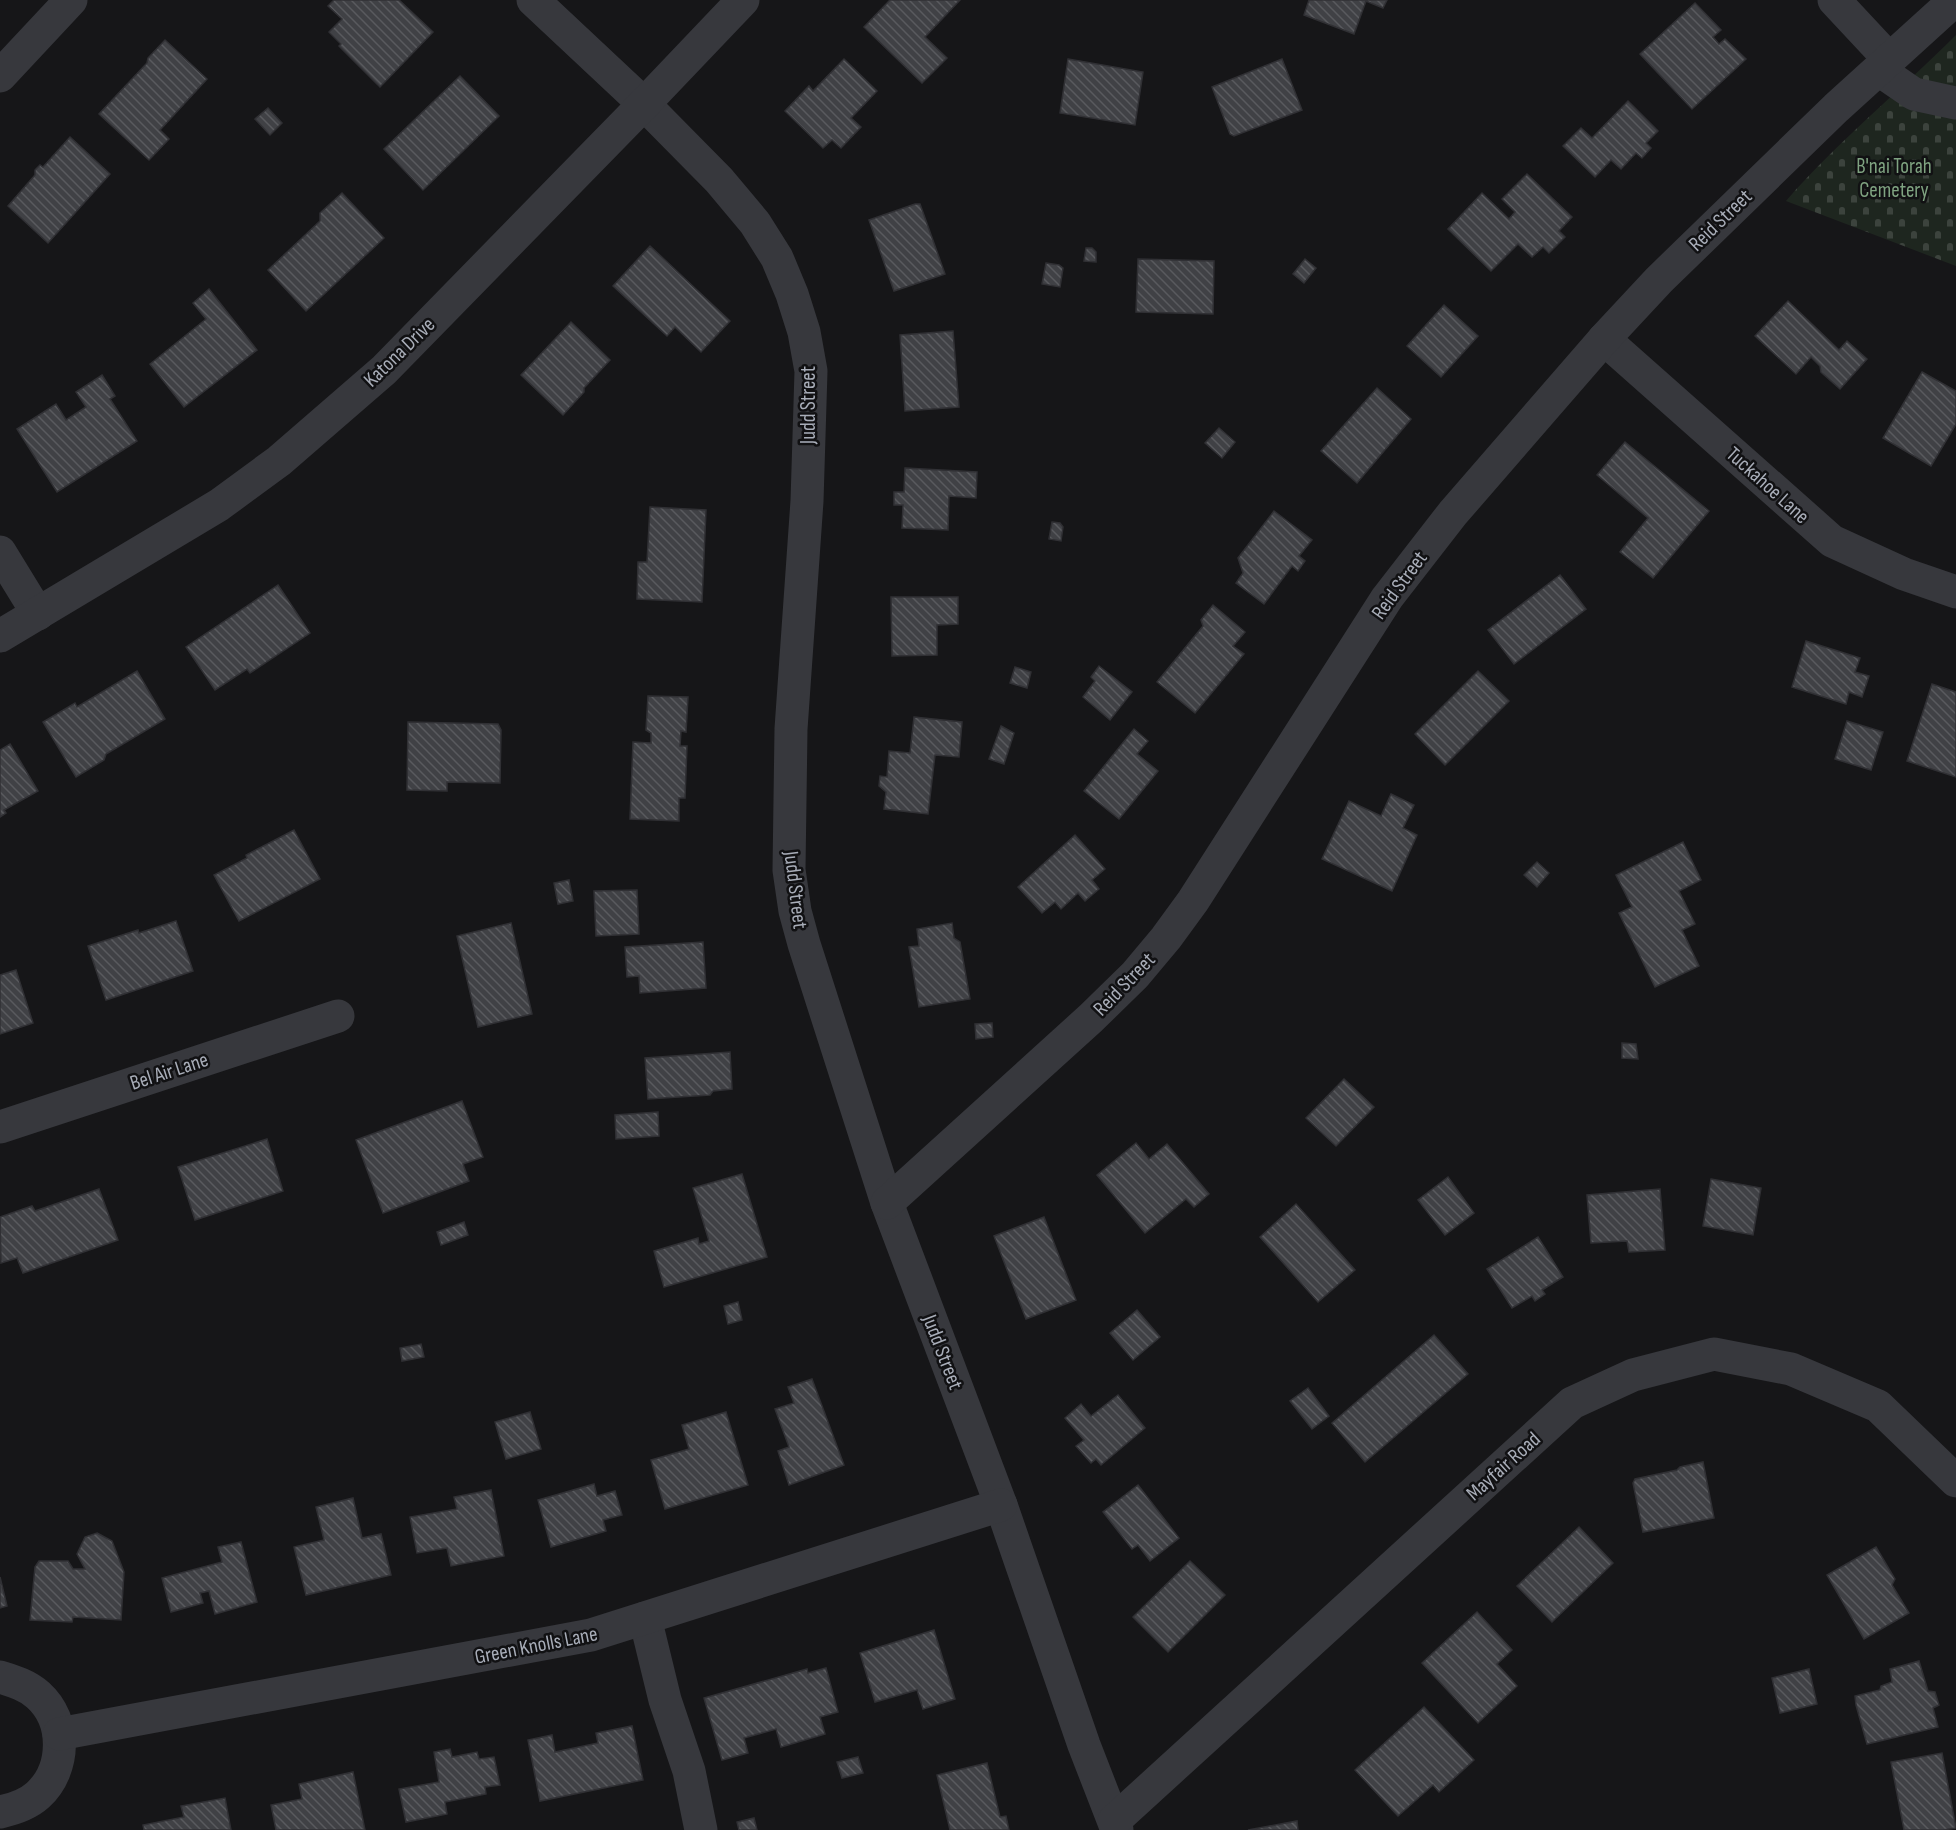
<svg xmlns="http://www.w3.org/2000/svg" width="1956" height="1830" viewBox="0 0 1956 1830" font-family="'Sofia Sans Condensed',sans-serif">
<defs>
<pattern id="cemetery-stones" width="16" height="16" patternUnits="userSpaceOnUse" patternTransform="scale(1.5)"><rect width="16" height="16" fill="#1e261f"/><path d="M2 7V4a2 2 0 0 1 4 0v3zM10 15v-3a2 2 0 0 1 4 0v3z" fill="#3c433d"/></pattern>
<pattern id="building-back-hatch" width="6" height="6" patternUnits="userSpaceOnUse" patternTransform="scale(1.5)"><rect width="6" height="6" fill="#404145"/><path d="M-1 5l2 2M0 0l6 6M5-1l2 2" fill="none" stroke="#595a5e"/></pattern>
</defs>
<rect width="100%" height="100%" fill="#161618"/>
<path fill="url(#cemetery-stones)" d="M1956 35V266L1786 201C1838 141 1900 91 1956 35Z"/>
<g fill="url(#building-back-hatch)" stroke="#303034" stroke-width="1.5">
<polygon points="334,0 399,0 433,32 380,87 339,46 341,44 329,32 342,19 328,6"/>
<polygon points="890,0 960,0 925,37 947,58 922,83 864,27"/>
<polygon points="1309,0 1387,0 1383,8 1366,1 1354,34 1304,15"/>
<polygon points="1695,3 1721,30 1713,37 1719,44 1725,39 1746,59 1692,109 1640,54"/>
<polygon points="165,40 207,79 160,130 169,139 149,160 99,114 147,63 148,58"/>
<polygon points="844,59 877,91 851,118 861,127 841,148 832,140 823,148 785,111 809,86 813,91"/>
<polygon points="1068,59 1143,72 1135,125 1060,113"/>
<polygon points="1282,59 1302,110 1234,136 1230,134 1212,87"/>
<polygon points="460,76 499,116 423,190 384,149"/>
<polygon points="1628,101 1658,131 1646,143 1651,148 1642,158 1636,153 1621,169 1611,160 1595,177 1563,146 1581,128 1592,138"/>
<polygon points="268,108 282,123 270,135 255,119"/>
<polygon points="70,137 110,174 48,243 8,206 35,175 35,170 40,165 43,167"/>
<polygon points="1527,174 1572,217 1559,231 1565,237 1549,253 1543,247 1532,257 1518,244 1491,271 1448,229 1482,193 1509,219 1515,212 1502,199"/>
<polygon points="342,193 384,238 306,311 268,270 320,221 320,213"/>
<polygon points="915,204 920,204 945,274 894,291 869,220"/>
<polygon points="650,246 730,321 701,352 675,327 667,336 613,286"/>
<polygon points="1086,248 1092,248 1096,252 1096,262 1084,261"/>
<polygon points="1138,259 1214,261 1213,314 1136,312"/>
<polygon points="1305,259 1316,268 1304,283 1293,274"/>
<polygon points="1046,263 1059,265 1063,268 1060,287 1042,284"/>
<polygon points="209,289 257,350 184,407 150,364 206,319 193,303"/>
<polygon points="1788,301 1839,350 1847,341 1867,359 1840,389 1821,372 1820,366 1811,357 1796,374 1755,336"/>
<polygon points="1444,305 1478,336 1441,377 1407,346"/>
<polygon points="571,322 610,360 584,388 584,392 563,415 521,375"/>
<polygon points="953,331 959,407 905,411 900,335"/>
<polygon points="1922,372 1956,391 1956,424 1931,466 1883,438"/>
<polygon points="102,375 115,396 110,399 137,441 57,492 17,429 56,404 66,420 86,407 76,392"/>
<polygon points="1377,388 1411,419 1357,483 1321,451"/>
<polygon points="1219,428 1235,442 1222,458 1205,443"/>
<polygon points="1625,442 1709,511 1653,578 1620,552 1648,518 1597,475"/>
<polygon points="905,468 977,472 976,498 949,496 948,530 902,528 903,505 894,505 894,492 904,492"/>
<polygon points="650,507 706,510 702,602 637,599 638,562 647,562"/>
<polygon points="1274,511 1312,540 1299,556 1305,561 1298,571 1292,566 1264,604 1236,583 1243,573 1238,558"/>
<polygon points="1052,522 1060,523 1063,527 1061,541 1049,539"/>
<polygon points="1560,575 1586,609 1514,664 1488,630"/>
<polygon points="278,585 310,633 250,673 247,669 215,690 186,647"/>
<polygon points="891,597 958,597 958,624 937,625 937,655 892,656"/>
<polygon points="1213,605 1245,632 1233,646 1244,654 1195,713 1157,682 1203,626 1201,620"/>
<polygon points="1806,641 1860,658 1855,672 1869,676 1862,697 1849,692 1846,704 1792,687"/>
<polygon points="1099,666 1132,692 1110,720 1083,697 1095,681 1091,677"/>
<polygon points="1015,667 1031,672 1027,688 1010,683"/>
<polygon points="137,671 165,719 106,754 104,760 76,777 43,722 75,703 77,707"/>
<polygon points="1478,671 1509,701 1445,765 1415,734"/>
<polygon points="1932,684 1956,692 1956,777 1907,761"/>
<polygon points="648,696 688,697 686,732 681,731 680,746 687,746 685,798 679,798 679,821 630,819 633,742 651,743 651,733 646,730"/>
<polygon points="914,717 962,722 959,757 935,755 928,814 884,809 886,792 879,786 880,776 887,777 889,751 910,753"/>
<polygon points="1847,721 1883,732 1871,770 1835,759"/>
<polygon points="408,722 498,724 501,730 500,783 447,782 447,791 407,790"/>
<polygon points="1001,726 1014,733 1004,764 989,759"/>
<polygon points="1134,729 1148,741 1137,754 1158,771 1119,819 1084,791"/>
<polygon points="10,744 38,791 4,810 6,813 0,817 0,750"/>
<polygon points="1391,794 1414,805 1403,828 1417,835 1392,891 1322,859 1349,801 1381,816"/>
<polygon points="294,830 320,879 239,921 214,875 247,858 246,855"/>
<polygon points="1075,835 1105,869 1092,880 1099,889 1085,901 1078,893 1061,909 1055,902 1042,913 1018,887"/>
<polygon points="1683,842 1701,880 1679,891 1695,924 1682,930 1699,966 1655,987 1619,913 1632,907 1616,875"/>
<polygon points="1537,862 1549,873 1537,887 1524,875"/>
<polygon points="569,880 573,901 558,904 554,883"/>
<polygon points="637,890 639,934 596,936 594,891"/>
<polygon points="176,921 193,971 106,1000 88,946 138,930 139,933"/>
<polygon points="511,923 532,1014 478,1027 457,936"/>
<polygon points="952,923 954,938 960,942 970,999 919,1007 909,947 919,946 917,929"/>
<polygon points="703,942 706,988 640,993 639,976 627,977 625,947"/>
<polygon points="16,970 33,1023 0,1034 0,975"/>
<polygon points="992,1023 993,1037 976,1039 975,1024"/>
<polygon points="1622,1043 1636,1044 1638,1059 1622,1058"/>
<polygon points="730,1052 732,1089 713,1091 710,1095 648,1099 645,1058"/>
<polygon points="1344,1079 1374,1107 1336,1146 1306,1118"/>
<polygon points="462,1101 483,1157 463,1164 469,1181 383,1213 356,1140"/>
<polygon points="658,1112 659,1136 616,1139 615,1115"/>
<polygon points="267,1139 283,1191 195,1220 178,1167"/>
<polygon points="1136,1143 1149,1159 1167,1144 1209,1194 1194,1207 1186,1199 1145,1233 1097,1175"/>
<polygon points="742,1174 767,1257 664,1287 654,1251 698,1238 699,1244 709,1241 693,1188"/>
<polygon points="1448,1177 1474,1213 1445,1235 1418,1200"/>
<polygon points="1711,1179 1761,1188 1753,1235 1703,1226"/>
<polygon points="99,1189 118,1240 23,1273 17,1258 1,1263 0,1217 32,1206 35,1211"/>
<polygon points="1660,1189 1665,1250 1629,1252 1627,1241 1591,1243 1587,1195"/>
<polygon points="1296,1204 1355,1270 1318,1302 1260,1237"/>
<polygon points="1044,1217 1076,1300 1026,1319 994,1236"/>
<polygon points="464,1222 468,1235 441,1245 437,1232"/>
<polygon points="1538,1237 1563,1277 1542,1290 1545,1294 1535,1301 1532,1296 1512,1308 1487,1269"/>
<polygon points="738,1302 742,1320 728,1324 724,1306"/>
<polygon points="1137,1310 1160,1337 1133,1360 1110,1333"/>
<polygon points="1434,1335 1468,1374 1365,1462 1332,1423"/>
<polygon points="421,1344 424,1357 402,1361 400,1348"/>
<polygon points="812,1379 844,1465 789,1485 778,1451 789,1447 775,1409 794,1403 788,1387"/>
<polygon points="1308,1388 1329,1416 1312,1429 1290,1401"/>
<polygon points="1118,1395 1145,1428 1101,1465 1096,1459 1091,1463 1076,1446 1084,1440 1065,1418 1081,1404 1091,1416"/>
<polygon points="530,1412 541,1449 506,1459 495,1422"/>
<polygon points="726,1412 748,1485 665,1509 651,1460 689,1449 682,1425"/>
<polygon points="1703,1462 1714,1518 1643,1532 1633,1483 1635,1479 1677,1470 1680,1467"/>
<polygon points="594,1484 597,1496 615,1491 622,1515 603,1520 606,1531 551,1547 538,1500"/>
<polygon points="1138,1485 1179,1538 1150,1561 1138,1545 1132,1549 1103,1512"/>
<polygon points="491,1490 504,1556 451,1566 447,1548 417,1553 410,1517 457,1509 454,1497"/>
<polygon points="353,1498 362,1538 381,1534 391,1575 306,1595 294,1547 324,1540 316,1507"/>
<polygon points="1579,1527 1613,1563 1552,1622 1517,1586"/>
<polygon points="97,1533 112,1541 124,1572 121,1620 73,1617 72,1622 30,1620 35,1567 39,1561 68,1561 73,1569 85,1569 77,1554 85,1537"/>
<polygon points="241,1542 257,1602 215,1614 209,1591 200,1593 203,1603 171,1612 162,1578 222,1562 218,1547"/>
<polygon points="1876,1547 1895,1579 1892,1585 1909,1613 1864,1639 1827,1575"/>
<polygon points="1190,1561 1225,1595 1168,1652 1133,1617"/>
<polygon points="0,1577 7,1606 0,1608"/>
<polygon points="1477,1612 1512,1650 1497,1664 1517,1686 1478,1723 1422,1663"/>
<polygon points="934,1630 955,1699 923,1709 917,1690 875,1702 860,1653"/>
<polygon points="1919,1661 1928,1691 1935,1692 1939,1705 1933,1708 1938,1727 1867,1744 1856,1705 1855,1696 1880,1690 1881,1686 1892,1682 1890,1669"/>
<polygon points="826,1668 838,1712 820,1717 825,1734 781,1747 776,1729 744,1738 748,1753 722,1760 704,1698 807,1669 808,1673"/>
<polygon points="1809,1669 1817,1704 1780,1713 1772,1678"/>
<polygon points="1424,1707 1474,1760 1439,1792 1433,1785 1398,1816 1355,1770"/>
<polygon points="632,1726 643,1780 540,1801 528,1740 552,1735 555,1752 598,1743 596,1733"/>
<polygon points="450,1749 452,1757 477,1752 479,1759 494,1757 500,1785 485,1787 486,1794 445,1802 447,1814 406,1822 399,1789 439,1782 434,1752"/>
<polygon points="1942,1753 1956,1828 1943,1830 1904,1830 1891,1762"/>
<polygon points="858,1757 863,1773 842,1778 837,1762"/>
<polygon points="987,1763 1000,1817 1006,1816 1009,1830 950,1830 937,1775"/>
<polygon points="353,1772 365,1830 276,1830 271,1805 302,1799 299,1784"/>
<polygon points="225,1798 231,1830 144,1830 143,1825 184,1817 181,1806"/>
<polygon points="754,1818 757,1830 739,1830 737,1822"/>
<polygon points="1297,1821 1298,1830 1248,1830"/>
</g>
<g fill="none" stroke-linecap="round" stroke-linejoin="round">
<g stroke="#37383d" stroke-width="33">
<polyline points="533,0 644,104 719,180 755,223 777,258 792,294 804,332 811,371 807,501 791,729 789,870 795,911 804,944 887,1203 1001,1505 1084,1745 1117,1830"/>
<polyline points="1834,0 1890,60"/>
<polyline points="1879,70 1914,94 1956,103"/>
<polyline points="0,76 71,0"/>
<polyline points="1604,339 1832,541 1904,574 1956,592"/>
<polyline points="0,552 38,614"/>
<polyline points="0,636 219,505 279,461 384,370 644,104 743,0"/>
<polyline points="0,1127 338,1016"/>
<polyline points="887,1203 1091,1018 1135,975 1166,938 1193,901 1387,598 1453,513 1604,339 1659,280 1836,108 1955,0"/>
<polyline points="645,1618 665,1700 689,1771 701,1830"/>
<path d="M0 1677C13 1681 27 1685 38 1695 67 1721 66 1769 38 1795 27 1805 14 1809 0 1812"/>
<polyline points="59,1734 591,1635 1001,1505"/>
<polyline points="1114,1821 1572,1403 1633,1375 1714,1354 1791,1369 1878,1406 1956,1481"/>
</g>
</g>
<g text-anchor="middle" stroke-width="5" stroke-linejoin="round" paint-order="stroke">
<g font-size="21" fill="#7fa381" stroke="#111113">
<text x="1894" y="173">B'nai Torah<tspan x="1894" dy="24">Cemetery</tspan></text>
</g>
<g font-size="21" fill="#a8adb8" stroke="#111113">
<text transform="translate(1720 220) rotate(-44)" y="7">Reid Street</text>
<text transform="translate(399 352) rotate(-44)" y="7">Katona Drive</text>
<text transform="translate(808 405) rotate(-90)" y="7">Judd Street</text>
<text transform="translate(1768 485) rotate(42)" y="7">Tuckahoe Lane</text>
<text transform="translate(1399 585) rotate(-54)" y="7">Reid Street</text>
<text transform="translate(796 890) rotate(83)" y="7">Judd Street</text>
<text transform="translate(1124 984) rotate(-46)" y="7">Reid Street</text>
<text transform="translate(169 1071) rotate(-18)" y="7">Bel Air Lane</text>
<text transform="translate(943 1352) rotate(69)" y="7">Judd Street</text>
<text transform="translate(1503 1466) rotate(-42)" y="7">Mayfair Road</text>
<text transform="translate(536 1645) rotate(-11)" y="7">Green Knolls Lane</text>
</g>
</g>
</svg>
